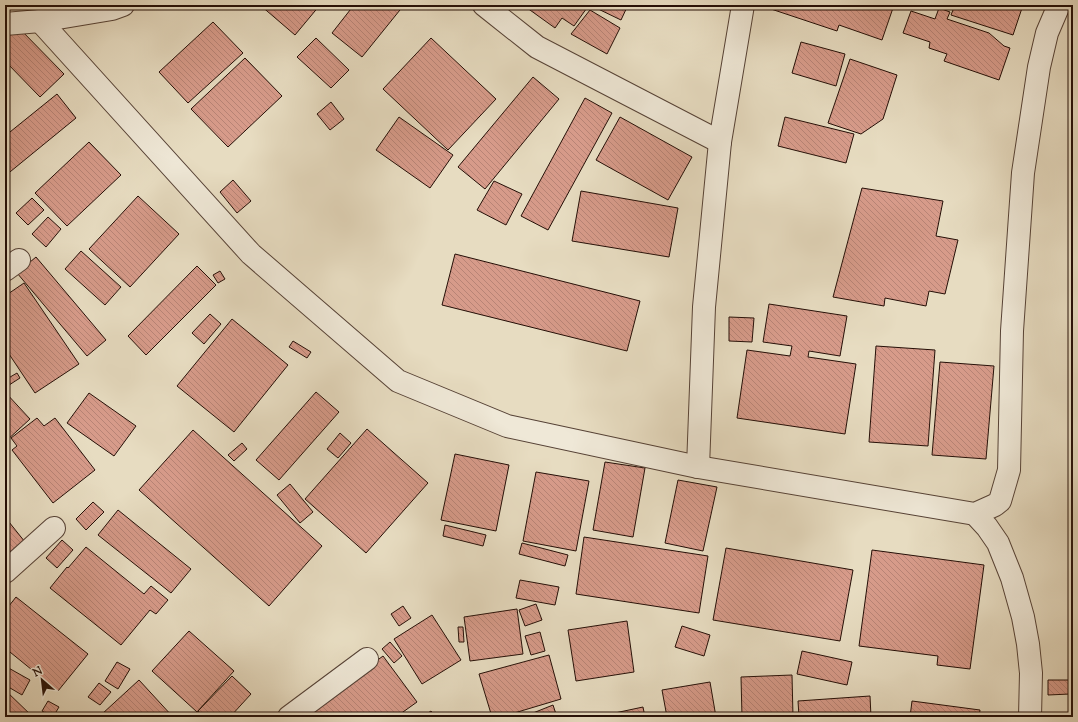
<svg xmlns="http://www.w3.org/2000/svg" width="1078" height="722" viewBox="0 0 1078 722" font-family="'Sorts Mill Goudy',serif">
<defs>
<pattern id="building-back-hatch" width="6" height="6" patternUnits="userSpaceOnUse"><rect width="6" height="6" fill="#d79b8a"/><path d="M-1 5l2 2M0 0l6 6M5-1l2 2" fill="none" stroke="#b88476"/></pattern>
</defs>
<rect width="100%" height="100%" fill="#e7dcc1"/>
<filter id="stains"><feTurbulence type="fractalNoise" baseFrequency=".005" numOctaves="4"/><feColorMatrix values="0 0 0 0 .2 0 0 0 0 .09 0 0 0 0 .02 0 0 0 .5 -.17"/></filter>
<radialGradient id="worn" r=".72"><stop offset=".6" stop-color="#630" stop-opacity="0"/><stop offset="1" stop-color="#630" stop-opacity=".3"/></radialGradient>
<g fill="url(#building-back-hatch)" stroke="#250f07">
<polygon points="260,5 320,5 295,35"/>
<polygon points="354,5 404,5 362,57 332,33"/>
<polygon points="523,5 589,5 574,26 562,18 555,28"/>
<polygon points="592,5 628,5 621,20 592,6"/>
<polygon points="773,5 894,5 882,40 839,25 837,31 771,9"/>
<polygon points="955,5 1023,5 1013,35 951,15"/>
<polygon points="939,8 950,12 947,19 989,33 1004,46 1010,48 999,80 944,61 947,54 929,48 930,42 903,33 911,11 935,19"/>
<polygon points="590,10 620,28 607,54 571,34"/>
<polygon points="213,22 243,53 188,103 159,72"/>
<polygon points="17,26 64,74 40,97 5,61 5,37"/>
<polygon points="316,38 349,70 331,88 297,57"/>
<polygon points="431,38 496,99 448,150 383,89"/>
<polygon points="801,42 845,54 836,86 792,73"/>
<polygon points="245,58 282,96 228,147 191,109"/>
<polygon points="850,59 897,75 883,119 861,134 828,123"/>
<polygon points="533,77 559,99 485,189 458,167"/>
<polygon points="57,94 76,118 5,176 5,136"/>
<polygon points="585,98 612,113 548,230 521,216"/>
<polygon points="331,102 344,119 330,130 317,114"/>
<polygon points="399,117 453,155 430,188 376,150"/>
<polygon points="620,117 692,157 668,200 596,160"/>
<polygon points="785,117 854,134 846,163 778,146"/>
<polygon points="89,142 121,175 67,226 35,193"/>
<polygon points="233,180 251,201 237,213 220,192"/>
<polygon points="494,181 522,194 506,225 477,210"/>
<polygon points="862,188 943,201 936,236 958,240 945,294 929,291 926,306 885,298 884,306 833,297"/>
<polygon points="581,191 678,208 669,257 572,241"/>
<polygon points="138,196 179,234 130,287 89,249"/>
<polygon points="32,198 44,210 28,225 16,213"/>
<polygon points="48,217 61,229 46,247 32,234"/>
<polygon points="81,251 121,287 105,305 65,269"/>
<polygon points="455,254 640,301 627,351 442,305"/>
<polygon points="36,257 106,340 87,356 17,273"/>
<polygon points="197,266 216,285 146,355 128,336"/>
<polygon points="220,271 225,279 218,283 213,275"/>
<polygon points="24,283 79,364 35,393 5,348 5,296"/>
<polygon points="769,304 847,316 840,356 809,351 808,357 856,364 845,434 737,418 747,350 790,356 792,346 763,342"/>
<polygon points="210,314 221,324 204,344 192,333"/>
<polygon points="729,317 754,318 752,342 729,341"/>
<polygon points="232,319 288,365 234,432 177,386"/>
<polygon points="293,341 311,352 307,358 289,347"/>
<polygon points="876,346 935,350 928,446 869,442"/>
<polygon points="940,362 994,366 986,459 932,455"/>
<polygon points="17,373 20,378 6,387 5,385 5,380"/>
<polygon points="5,392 30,419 5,442"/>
<polygon points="316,392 339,412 279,480 256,460"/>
<polygon points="89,393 136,426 114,456 67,423"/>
<polygon points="37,418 44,426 55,418 95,470 53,503 12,450 17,446 11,438"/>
<polygon points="367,429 428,483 366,553 305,499"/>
<polygon points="193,430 322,546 269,606 139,490"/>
<polygon points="340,433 351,443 338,458 327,449"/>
<polygon points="242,443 247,449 234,461 228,455"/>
<polygon points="455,454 509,465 496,531 441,520"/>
<polygon points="605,462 645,468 633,537 593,530"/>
<polygon points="536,472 589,481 576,551 523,541"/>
<polygon points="678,480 717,487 703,551 665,543"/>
<polygon points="290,484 313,512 300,523 277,495"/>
<polygon points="93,502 104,512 86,530 76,519"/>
<polygon points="118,510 191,569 171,593 98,535"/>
<polygon points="5,517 29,547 5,566"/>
<polygon points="445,525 486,535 483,546 443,536"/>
<polygon points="584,537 708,556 699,613 576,594"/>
<polygon points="62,540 73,550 57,568 46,558"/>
<polygon points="522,543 568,555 565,566 519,554"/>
<polygon points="86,547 144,594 151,586 168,600 156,614 150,610 121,645 50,588 67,567 68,568"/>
<polygon points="726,548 853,570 840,641 713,620"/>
<polygon points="872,550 984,565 970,669 937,665 938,656 859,646"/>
<polygon points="520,580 559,587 555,605 516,598"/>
<polygon points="16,597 88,654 58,691 5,648 5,611"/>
<polygon points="536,604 542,620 525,626 519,610"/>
<polygon points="403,606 411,618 399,626 391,614"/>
<polygon points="517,609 523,654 470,661 464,617"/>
<polygon points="432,615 461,660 422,684 394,639"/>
<polygon points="627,621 634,672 576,681 568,630"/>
<polygon points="682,626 710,635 704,656 675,647"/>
<polygon points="458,627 463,627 464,642 459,642"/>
<polygon points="189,631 234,671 197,712 152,671"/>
<polygon points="540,632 545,651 531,655 525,636"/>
<polygon points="390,642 402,656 394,663 382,649"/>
<polygon points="802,651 852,662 847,685 797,674"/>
<polygon points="549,655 561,699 501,717 492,717 479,674"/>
<polygon points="383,656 417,702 396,717 302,717"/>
<polygon points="117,662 130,669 118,689 105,681"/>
<polygon points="5,666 30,680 22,695 5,685"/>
<polygon points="792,675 793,717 742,717 741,677"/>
<polygon points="232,676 251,694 230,717 205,717 198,711"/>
<polygon points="139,680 173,717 104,717 102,714"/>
<polygon points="1048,680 1070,680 1070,694 1048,695"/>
<polygon points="710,682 716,717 667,717 662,690"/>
<polygon points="99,683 111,692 100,705 88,697"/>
<polygon points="5,690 33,717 5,717"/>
<polygon points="870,696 871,717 799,717 798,701"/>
<polygon points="48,701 59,707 53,717 42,711"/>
<polygon points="912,701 980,710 979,717 910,717"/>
<polygon points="553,705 557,717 523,717"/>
<polygon points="643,707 645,717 596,717"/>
<polygon points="431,711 436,717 422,717"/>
</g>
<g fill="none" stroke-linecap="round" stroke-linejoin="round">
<g stroke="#564236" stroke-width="24">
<g id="street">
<polyline points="484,5 537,47 720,142"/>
<polyline points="40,21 251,254 398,381 507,426 698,467 975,514 995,505 1000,501 1009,470 1012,331 1023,173 1039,67 1047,33 1059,5"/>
<polyline points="5,24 40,21 112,9 123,5"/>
<polyline points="5,270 19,260"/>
<polyline points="698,467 704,307 720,142 743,5"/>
<polyline points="975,514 987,527 998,543 1012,578 1023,617 1028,644 1031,673 1030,717"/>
<polyline points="5,572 54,528"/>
<polyline points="289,717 367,659"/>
</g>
</g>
<use href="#street" stroke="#efe8d7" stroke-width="22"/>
</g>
<rect width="1078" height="722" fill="none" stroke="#e7dcc1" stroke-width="20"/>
<rect x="6" y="6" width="1066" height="710" fill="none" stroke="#250f07" stroke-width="2"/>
<rect x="10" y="10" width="1058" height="702" fill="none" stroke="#250f07"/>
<g transform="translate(42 680) rotate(332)" stroke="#efe8d7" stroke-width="3" paint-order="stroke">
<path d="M0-3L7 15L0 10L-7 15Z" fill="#250f07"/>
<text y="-6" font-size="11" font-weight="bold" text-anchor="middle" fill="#250f07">N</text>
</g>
<rect width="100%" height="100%" filter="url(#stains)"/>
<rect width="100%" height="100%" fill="url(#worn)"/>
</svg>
